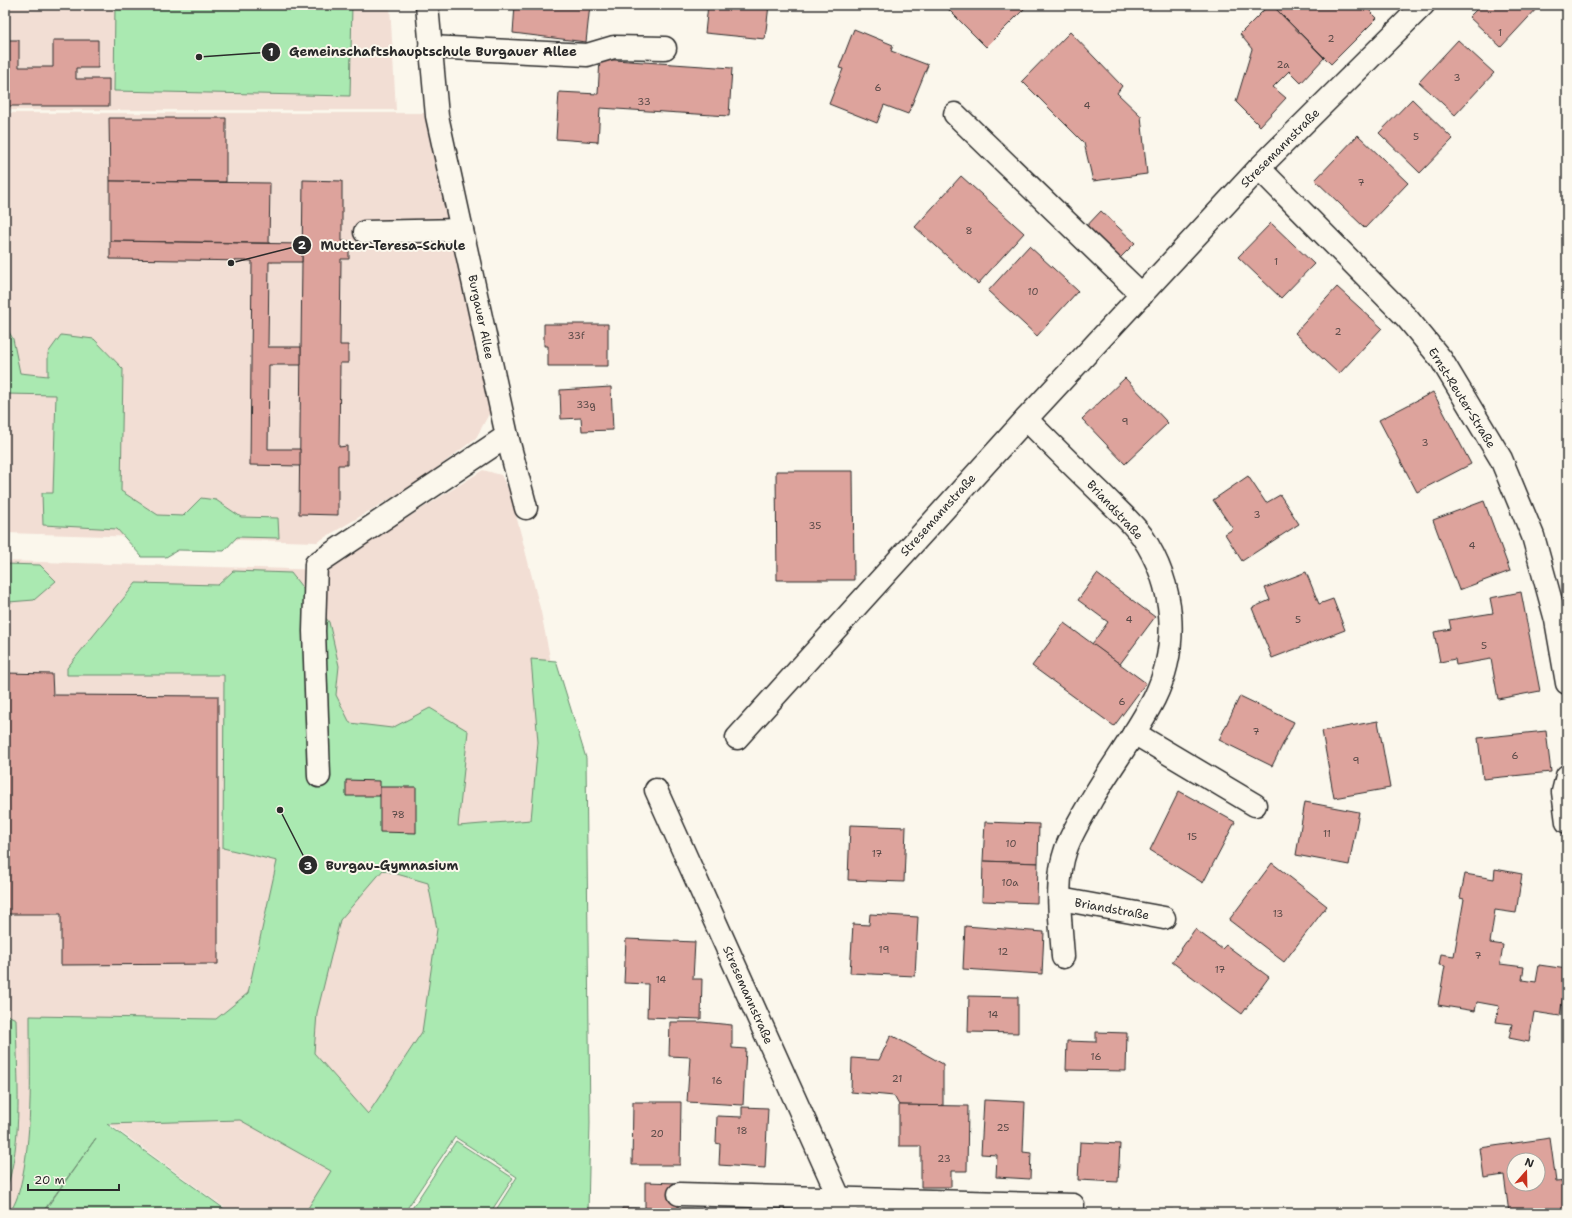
<svg xmlns="http://www.w3.org/2000/svg" width="1572" height="1218" viewBox="0 0 1572 1218" font-family="'Shantell Sans',sans-serif">
<rect width="100%" height="100%" fill="#fbf7ec"/>
<filter id="ink" filterUnits="userSpaceOnUse"><feTurbulence type="fractalNoise" baseFrequency=".025" numOctaves="2"/><feDisplacementMap in="SourceGraphic" scale="8" xChannelSelector="R" yChannelSelector="G"/><feConvolveMatrix kernelMatrix="1 2 1 2 8 2 1 2 1" color-interpolation-filters="sRGB"/></filter>
<g filter="url(#ink)">
<g fill="#f2ded4">
<polygon points="5,5 390,5 396,110 5,110"/>
<polygon points="5,113 424,113 490,412 476,438 420,481 317,542 5,533"/>
<polygon points="483,470 501,475 510,492 541,612 561,714 549,905 322,1213 232,1213 107,1122 41,1213 5,1213 5,561 325,570"/>
</g>
<g fill="#aae9b1" stroke="#6a8a6e" fill-rule="evenodd">
<polygon points="115,5 352,5 350,96 114,91"/>
<polygon points="5,325 13,339 20,373 48,376 48,353 61,335 94,339 123,369 121,491 158,515 183,516 201,498 216,500 241,517 278,518 279,538 237,537 224,551 178,550 166,557 142,557 117,529 43,525 42,493 53,493 56,395 5,394"/>
<polygon points="5,564 40,565 56,581 34,600 9,602 5,605"/>
<path d="M233 571 291 573 329 622 339 666 336 695 350 723 392 728 430 708 468 731 458 826 531 820 538 742 531 659 556 661 586 758 590 1123 588 1213H494L517 1177 455 1137 404 1213H305L331 1171 240 1120 107 1124 230 1213H43L96 1138 42 1213H9C17 1202 19 1192 22 1179 33 1126 30 1070 30 1016L216 1019 248 993 277 861 223 848 224 675H67V668L136 583 218 585ZM383 870 428 883 437 929 422 1032 368 1114 314 1053 317 1013 340 920Z"/>
<path d="M5 1014 16 1019C17 1077 24 1139 5 1194Z"/>
<polygon points="456,1141 513,1178 490,1213 409,1213"/>
</g>
<g fill="#dda39c" stroke="#2b2b2b" fill-rule="evenodd">
<polygon points="515,5 590,5 586,42 513,33"/>
<polygon points="708,5 769,5 765,39 705,33"/>
<polygon points="952,5 1028,5 986,47 948,9"/>
<polygon points="1269,5 1272,5 1324,58 1301,83 1289,71 1273,87 1286,98 1260,126 1236,102 1252,49 1240,34"/>
<polygon points="1272,5 1364,5 1377,18 1331,64"/>
<polygon points="1481,5 1540,5 1501,47 1469,17"/>
<polygon points="854,29 893,45 891,51 928,65 908,114 884,105 877,123 829,104 843,69 839,68"/>
<polygon points="1070,32 1122,86 1117,93 1141,116 1147,174 1093,181 1084,143 1022,81"/>
<polygon points="5,40 19,40 19,67 53,67 53,40 98,40 98,68 76,68 76,79 109,79 109,106 5,106"/>
<polygon points="1458,40 1494,73 1455,115 1419,82"/>
<polygon points="600,59 732,68 729,116 600,108 598,142 556,139 559,92 598,94"/>
<polygon points="1412,99 1453,139 1420,173 1379,133"/>
<polygon points="109,118 226,118 226,182 110,181"/>
<polygon points="1358,135 1408,183 1365,228 1315,180"/>
<polygon points="961,176 1024,233 978,284 915,227"/>
<polygon points="303,180 342,181 342,241 349,241 349,259 341,259 340,345 348,345 348,363 340,363 339,447 347,446 347,465 338,465 338,515 299,514"/>
<polygon points="110,181 270,183 269,243 110,241"/>
<polygon points="1101,211 1135,243 1115,263 1082,231"/>
<polygon points="1271,223 1314,264 1281,298 1238,257"/>
<polygon points="110,241 302,244 302,262 269,262 268,347 301,347 301,365 269,365 268,449 300,449 300,466 250,465 252,261 110,259"/>
<polygon points="1029,246 1078,291 1037,336 988,291"/>
<polygon points="1337,287 1382,328 1339,374 1295,333"/>
<polygon points="544,324 608,324 608,366 548,366 548,346 544,346"/>
<polygon points="1125,378 1168,423 1125,464 1082,419"/>
<polygon points="611,387 613,430 582,431 581,418 561,419 560,390"/>
<polygon points="1433,392 1471,464 1417,492 1379,420"/>
<polygon points="776,471 853,471 854,580 777,580"/>
<polygon points="1248,476 1266,503 1280,495 1299,524 1242,561 1225,534 1233,529 1213,500"/>
<polygon points="1484,501 1510,571 1459,590 1433,520"/>
<polygon points="1306,572 1319,604 1333,599 1345,630 1272,658 1252,608 1270,600 1265,588"/>
<polygon points="1097,574 1155,617 1120,664 1092,644 1108,622 1078,600"/>
<polygon points="1521,592 1540,691 1498,699 1491,659 1456,665 1455,659 1440,662 1434,632 1451,629 1449,620 1493,613 1490,598"/>
<polygon points="1064,623 1146,683 1114,726 1032,666"/>
<polygon points="5,673 52,674 53,695 218,696 218,964 61,965 61,914 5,914"/>
<polygon points="1240,696 1294,722 1272,766 1219,740"/>
<polygon points="1378,721 1390,788 1334,798 1322,731"/>
<polygon points="1546,731 1551,772 1483,779 1478,738"/>
<polygon points="346,780 380,781 380,796 346,796"/>
<polygon points="380,787 416,787 416,833 380,832"/>
<polygon points="1179,791 1235,822 1203,883 1150,850"/>
<polygon points="1305,802 1359,812 1349,865 1296,855"/>
<polygon points="985,822 1039,824 1038,863 983,861"/>
<polygon points="850,825 906,827 904,882 848,880"/>
<polygon points="983,861 1038,863 1037,903 982,901"/>
<polygon points="1272,863 1327,906 1284,962 1229,920"/>
<polygon points="1495,869 1522,874 1516,913 1495,910 1490,943 1503,945 1500,964 1524,967 1522,980 1536,982 1539,965 1567,969 1560,1016 1534,1012 1529,1042 1509,1038 1512,1024 1496,1022 1499,1006 1477,1002 1475,1011 1438,1005 1445,966 1439,965 1441,954 1454,956 1464,899 1460,898 1465,874 1494,879"/>
<polygon points="870,914 918,917 915,976 850,973 853,924 869,925"/>
<polygon points="965,926 1044,932 1042,974 963,969"/>
<polygon points="1195,929 1222,949 1226,945 1269,977 1242,1014 1172,962"/>
<polygon points="626,939 695,942 693,979 702,979 701,1019 647,1017 648,984 624,983"/>
<polygon points="969,996 1018,997 1018,1033 968,1032"/>
<polygon points="670,1022 702,1022 732,1025 732,1048 746,1049 743,1105 687,1102 690,1057 669,1056"/>
<polygon points="1096,1032 1127,1033 1126,1071 1066,1070 1067,1041 1096,1042"/>
<polygon points="891,1035 943,1064 943,1106 899,1105 894,1096 851,1092 852,1058 879,1060"/>
<polygon points="984,1100 1025,1102 1023,1152 1031,1153 1030,1179 996,1177 997,1155 981,1154"/>
<polygon points="633,1102 681,1102 680,1165 632,1165"/>
<polygon points="899,1105 968,1106 967,1171 951,1171 951,1187 921,1187 921,1146 899,1146"/>
<polygon points="742,1107 768,1108 765,1168 719,1165 720,1144 716,1143 717,1116 742,1117"/>
<path d="M1550 1138 1556 1182 1567 1181V1213H1509L1504 1175 1484 1178 1480 1148ZM1514 1160H1538V1184H1514Z"/>
<polygon points="1080,1142 1120,1144 1118,1182 1078,1180"/>
<polygon points="645,1182 679,1183 678,1209 645,1208"/>
<polygon points="622,1208 692,1209 692,1213 622,1213"/>
<polygon points="1164,1210 1173,1210 1176,1213 1160,1213"/>
</g>
<g fill="none" stroke-linecap="round" stroke-linejoin="round">
<g stroke="#2b2b2b" stroke-width="25">
<g id="minor">
<polyline points="427,5 437,116 507,436 526,508"/>
<polyline points="430,47 587,55 614,47 665,48"/>
<polyline points="955,114 1142,295"/>
<polyline points="1259,168 1407,318 1441,359 1501,459 1533,536 1556,620 1567,683"/>
<polyline points="365,232 462,230"/>
<path d="M1026 419C1051 444 1076 469 1101 493 1114 507 1131 521 1142 536 1175 585 1180 646 1154 699 1136 734 1112 765 1092 799 1083 815 1072 832 1066 849 1054 883 1061 923 1063 957"/>
<polyline points="1134,733 1255,805"/>
<polyline points="737,738 1026,419 1259,168 1423,5"/>
<polyline points="319,776 314,631 316,564 507,436"/>
<polyline points="1567,776 1563,792 1567,822"/>
<polyline points="656,790 846,1213"/>
<polyline points="1060,899 1164,918"/>
<polyline points="679,1194 1073,1205"/>
</g>
</g>
<use href="#minor" stroke="#fbf7ec" stroke-width="22"/>
</g>
</g>
<g text-anchor="middle" stroke-width="4" stroke-linejoin="round" paint-order="stroke">
<g font-size="10" fill="#584947">
<text x="1500" y="36">1</text>
<text x="1331" y="42">2</text>
<text x="1283" y="68">2a</text>
<text x="1457" y="81">3</text>
<text x="878" y="91">6</text>
<text x="644" y="105">33</text>
<text x="1087" y="109">4</text>
<text x="1416" y="140">5</text>
<text x="1361" y="186">7</text>
<text x="969" y="234">8</text>
<text x="1276" y="265">1</text>
<text x="1033" y="295">10</text>
<text x="1338" y="335">2</text>
<text x="576" y="339">33f</text>
<text x="586" y="408">33g</text>
<text x="1125" y="425">9</text>
<text x="1425" y="446">3</text>
<text x="1257" y="518">3</text>
<text x="815" y="529">35</text>
<text x="1472" y="549">4</text>
<text x="1129" y="623">4</text>
<text x="1298" y="623">5</text>
<text x="1484" y="649">5</text>
<text x="1122" y="705">6</text>
<text x="1256" y="735">7</text>
<text x="1515" y="759">6</text>
<text x="1356" y="764">9</text>
<text x="398" y="818">78</text>
<text x="1327" y="837">11</text>
<text x="1192" y="840">15</text>
<text x="1011" y="847">10</text>
<text x="877" y="857">17</text>
<text x="1010" y="886">10a</text>
<text x="1278" y="917">13</text>
<text x="884" y="953">19</text>
<text x="1003" y="955">12</text>
<text x="1478" y="959">7</text>
<text x="1220" y="973">17</text>
<text x="661" y="983">14</text>
<text x="993" y="1018">14</text>
<text x="1096" y="1060">16</text>
<text x="897" y="1082">21</text>
<text x="717" y="1084">16</text>
<text x="1003" y="1131">25</text>
<text x="742" y="1134">18</text>
<text x="657" y="1137">20</text>
<text x="944" y="1162">23</text>
</g>
<g font-size="12" fill="#2b2b2b" stroke="#fbf7ec">
<text transform="translate(1280 148) rotate(-45)" y="4">Stresemannstraße</text>
<text transform="translate(481 317) rotate(78)" y="4">Burgauer Allee</text>
<text transform="translate(1462 398) rotate(58)" y="4">Ernst-Reuter-Straße</text>
<text transform="translate(1115 510) rotate(47)" y="4">Briandstraße</text>
<text transform="translate(938 515) rotate(-48)" y="4">Stresemannstraße</text>
<text transform="translate(1112 909) rotate(10)" y="4">Briandstraße</text>
<text transform="translate(748 995) rotate(66)" y="4">Stresemannstraße</text>
</g>
</g>
<path fill="none" stroke="#2b2b2b" stroke-width="1.5" d="M199 57L271 52M231 263L302 245M280 810L308 865"/>
<g fill="#2b2b2b" stroke="#fbf7ec" stroke-width="1.5">
<circle cx="199" cy="57" r="4"/>
<circle cx="231" cy="263" r="4"/>
<circle cx="280" cy="810" r="4"/>
<circle cx="271" cy="52" r="10"/>
<circle cx="302" cy="245" r="10"/>
<circle cx="308" cy="865" r="10"/>
</g>
<g font-size="12" text-anchor="middle" font-weight="bold" fill="#fff">
<text x="271" y="56">1</text>
<text x="302" y="249">2</text>
<text x="308" y="870">3</text>
</g>
<g font-size="13" text-anchor="middle" font-weight="bold" fill="#2b2b2b" stroke="#fbf7ec" stroke-width="4" stroke-linejoin="round" paint-order="stroke">
<text x="433" y="56">Gemeinschaftshauptschule Burgauer Allee</text>
<text x="393" y="250">Mutter-Teresa-Schule</text>
<text x="392" y="870">Burgau-Gymnasium</text>
</g>
<rect width="1572" height="1218" fill="none" stroke="#fbf7ec" stroke-width="20"/>
<rect x="10" y="10" width="1552" height="1198" fill="none" stroke="#2b2b2b" stroke-width="1.5" filter="url(#ink)"/>
<g transform="translate(1526 1172) rotate(20)"><circle r="19" fill="#fbf7ec" stroke="#a8a59f"/>
<path d="M0-3L7 15L0 10L-7 15Z" fill="#c8321e"/>
<text y="-6" font-size="11" font-weight="bold" text-anchor="middle" fill="#2b2b2b">N</text>
</g>
<path d="M28 1184v6h91v-6" fill="none" stroke="#2b2b2b" stroke-width="2"/>
<text x="34" y="1184" font-size="12" fill="#2b2b2b" stroke="#fbf7ec" stroke-width="3" paint-order="stroke">20 m</text>
</svg>
